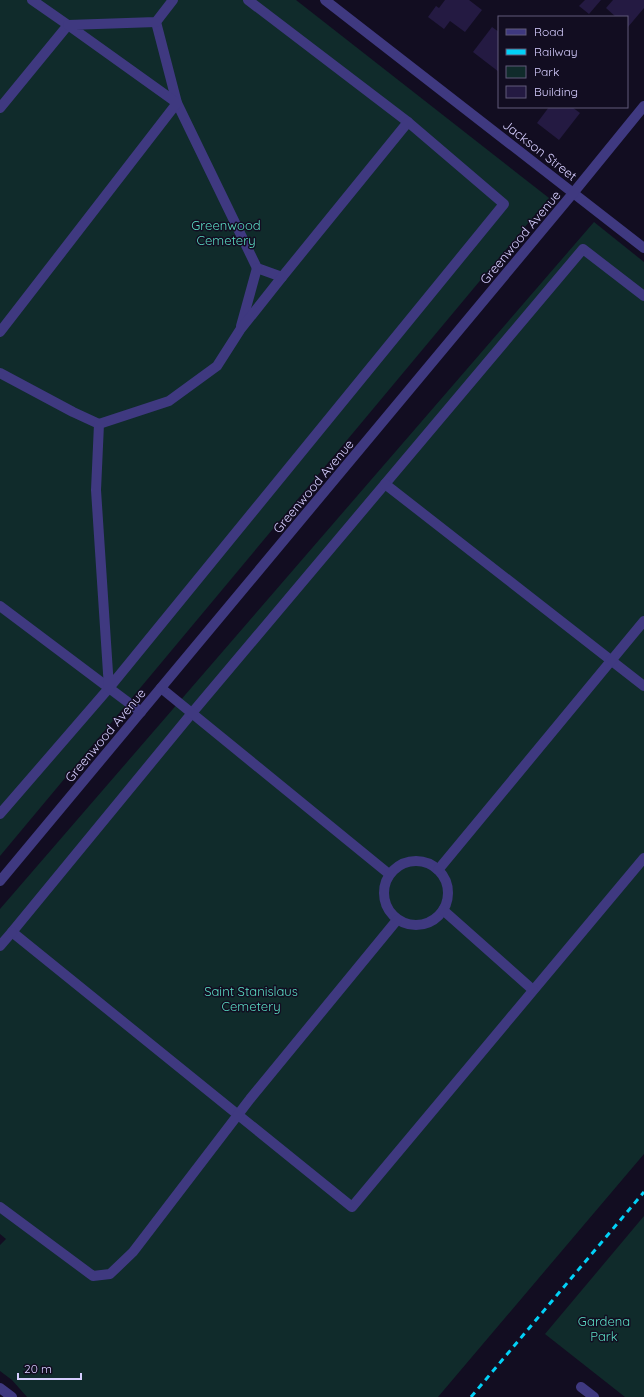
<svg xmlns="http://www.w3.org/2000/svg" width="644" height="1397" viewBox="0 0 644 1397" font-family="Quicksand,sans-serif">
<rect width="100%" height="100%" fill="#120d21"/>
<g fill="#102b2b">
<polygon points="0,0 296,0 549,198 0,856"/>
<polygon points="594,222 644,262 644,1154 438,1397 27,1397 12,1380 0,1371 0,1245 6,1239 0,1234 0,909"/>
<polygon points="644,1216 644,1397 625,1397 545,1334"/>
</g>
<g fill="#241a42">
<polygon points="445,0 469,0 482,10 465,32 450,21 444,29 428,17 436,6 439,8"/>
<polygon points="585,0 601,0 589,14 579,6"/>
<polygon points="613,0 644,0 644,8 628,27 627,17 616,17 606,8"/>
<polygon points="492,27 499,32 499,72 473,52"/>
<polygon points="549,107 572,107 580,113 559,140 537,123"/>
</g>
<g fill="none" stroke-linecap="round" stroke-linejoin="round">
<g stroke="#3f3980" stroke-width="10">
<polyline points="248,0 408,122"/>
<polyline points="325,0 644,248"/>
<polyline points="156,22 177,103 257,268 282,277"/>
<polyline points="0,108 68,25 32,0"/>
<polyline points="644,296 583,249 192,713 12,932 352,1207 644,858"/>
<polyline points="241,326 257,268"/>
<polyline points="0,332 177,103 68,25 156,22 173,0"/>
<polyline points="0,373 73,412 99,424"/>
<polyline points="385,484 644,686"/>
<polyline points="0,606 109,688 0,814"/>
<polyline points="109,688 504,204 408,122 282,277 240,330 217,366 169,401 99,424 96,490 109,688 141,712"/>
<polyline points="161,688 389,874"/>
<circle cx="416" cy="893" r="32"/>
<polyline points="438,870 644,621"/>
<polyline points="0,881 574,192 644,106"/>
<polyline points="443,910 533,990"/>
<polyline points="0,946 12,932"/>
<polyline points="0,1207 93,1276 110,1274 133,1252 250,1099 397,920"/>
<polyline points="581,1387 594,1397"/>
<polyline points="0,1388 12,1397"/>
</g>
<polyline stroke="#02d1f7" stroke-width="3" stroke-dasharray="6 5" stroke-linecap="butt" points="471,1397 644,1192"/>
</g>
<g text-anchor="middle" stroke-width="3" stroke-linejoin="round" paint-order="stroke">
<g font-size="13" fill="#d6ceff" stroke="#120d21">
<text transform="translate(540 150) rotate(38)" y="5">Jackson Street</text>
<text transform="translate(520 237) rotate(-50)" y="5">Greenwood Avenue</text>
<text transform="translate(313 486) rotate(-50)" y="5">Greenwood Avenue</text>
<text transform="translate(105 735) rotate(-50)" y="5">Greenwood Avenue</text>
</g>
<g font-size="13" fill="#5bdec4" stroke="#120d21">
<text x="226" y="230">Greenwood<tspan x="226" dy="15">Cemetery</tspan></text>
<text x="251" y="996">Saint Stanislaus<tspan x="251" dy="15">Cemetery</tspan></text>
<text x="604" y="1326">Gardena<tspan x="604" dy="15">Park</tspan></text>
</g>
</g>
<rect x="498" y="16" width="130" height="92" fill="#120d21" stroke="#605a7a"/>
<rect x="506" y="29" width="20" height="6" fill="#3f3980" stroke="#605a7a"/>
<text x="534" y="36" font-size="12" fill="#d6ceff">Road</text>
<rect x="506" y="49" width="20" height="6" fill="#02d1f7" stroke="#605a7a"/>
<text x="534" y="56" font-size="12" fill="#d6ceff">Railway</text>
<rect x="506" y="66" width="20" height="12" fill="#102b2b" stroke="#605a7a"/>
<text x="534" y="76" font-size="12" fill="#d6ceff">Park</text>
<rect x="506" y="86" width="20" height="12" fill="#241a42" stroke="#605a7a"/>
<text x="534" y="96" font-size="12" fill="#d6ceff">Building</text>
<path d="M18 1373v6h63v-6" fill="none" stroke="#d6ceff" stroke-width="2"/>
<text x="24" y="1373" font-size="12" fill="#d6ceff" stroke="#120d21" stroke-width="3" paint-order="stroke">20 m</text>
</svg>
